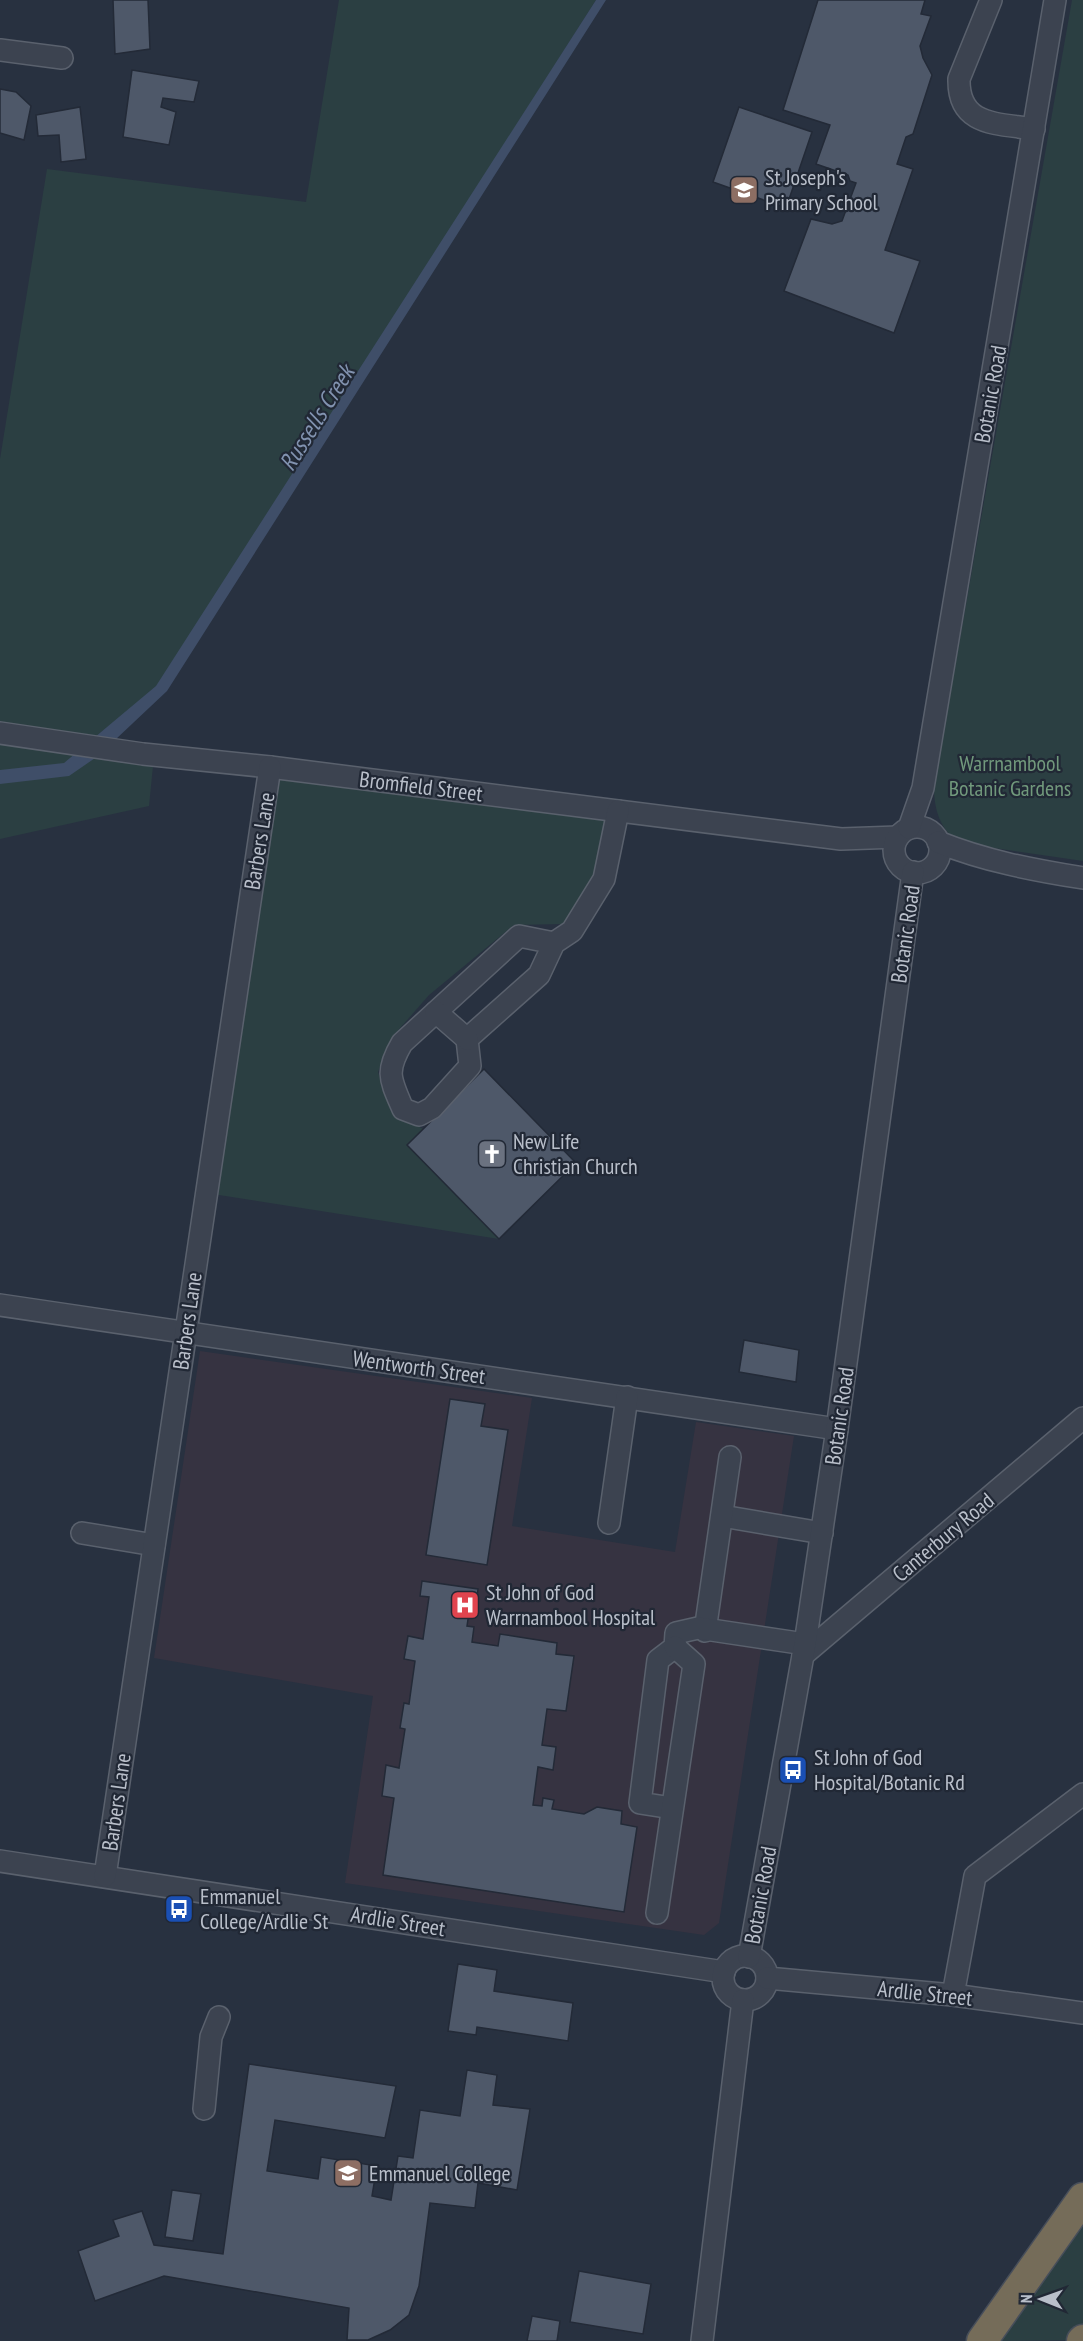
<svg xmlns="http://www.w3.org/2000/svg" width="1083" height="2341" viewBox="0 0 1083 2341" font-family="'PT Sans Narrow',sans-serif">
<rect width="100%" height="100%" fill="#283140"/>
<polygon fill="#363341" points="200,1351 532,1398 512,1526 675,1552 696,1422 794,1436 719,1923 704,1935 345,1883 373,1696 154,1658"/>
<g fill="#2b3f42">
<polygon points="339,0 596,0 159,689 84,745 154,756 149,806 0,839 0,459 47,169 306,202"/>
<path d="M1072 0H1083V861L959 843C940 829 934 810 934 787Z"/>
<polygon points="270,767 605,810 603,843 592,890 563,924 514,925 429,995 394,1035 378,1072 391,1111 423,1129 499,1239 206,1193"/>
<polygon points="1083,2197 1083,2340 982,2341"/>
</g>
<polygon fill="#3f4e68" points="596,0 606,0 167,691 98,756 69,776 0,784 0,770 64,763 156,686"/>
<g fill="#4e5869" stroke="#232a37" stroke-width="1.5">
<polygon points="113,0 148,0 150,49 115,54"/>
<polygon points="818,0 925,0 921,14 931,16 920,46 923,58 932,75 913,134 906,137 897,164 913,169 885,250 920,261 894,333 784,291 811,219 832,224 842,221 856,183 850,181 848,175 816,164 830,125 783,110"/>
<polygon points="132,70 199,81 194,102 163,98 161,107 176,112 169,145 123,137"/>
<polygon points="0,89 16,92 31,106 24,140 0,133"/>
<polygon points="80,107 86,159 61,162 59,135 38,136 36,115"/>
<polygon points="739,107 812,132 786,208 713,182"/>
<polygon points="484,1069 576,1163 499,1239 407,1145"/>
<polygon points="744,1340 799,1350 796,1382 739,1372"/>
<polygon points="450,1399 485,1404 481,1426 508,1430 487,1565 426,1555"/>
<polygon points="422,1581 478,1589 476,1607 470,1606 467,1626 474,1627 472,1642 498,1646 500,1634 557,1643 556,1654 574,1656 566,1711 547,1709 542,1745 556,1747 553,1770 538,1767 533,1805 542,1806 543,1798 554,1800 552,1809 584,1814 597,1807 622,1811 621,1824 637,1827 624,1912 383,1875 394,1798 382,1796 386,1765 399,1768 405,1729 400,1728 404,1703 409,1704 415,1661 404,1659 408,1636 423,1639 429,1597 420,1596"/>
<polygon points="458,1964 497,1970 494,1991 573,2003 568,2041 477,2027 476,2035 448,2031"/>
<polygon points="249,2064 396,2086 385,2138 275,2120 267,2171 318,2179 321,2157 377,2166 372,2196 391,2200 398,2156 413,2158 420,2110 460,2116 467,2070 497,2075 493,2105 530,2109 517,2190 478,2183 475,2208 430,2203 419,2286 409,2315 390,2330 368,2340 347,2340 349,2308 164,2276 95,2301 78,2251 119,2236 113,2220 142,2211 154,2245 223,2254"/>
<polygon points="172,2190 201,2194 193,2241 165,2237"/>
<polygon points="579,2271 651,2284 643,2334 570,2322"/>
<polygon points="532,2316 560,2321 557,2341 527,2341"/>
</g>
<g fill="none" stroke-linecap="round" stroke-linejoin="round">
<g stroke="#5a616d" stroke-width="24">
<g id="minor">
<path d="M991 0 959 79C958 127 998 123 1034 129"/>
<polyline points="0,50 62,58"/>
<polyline points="0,733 143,754 270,767 841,839 898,837"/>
<circle cx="917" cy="850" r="23"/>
<polyline points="909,828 923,788 1055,0"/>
<path d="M938 842C985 861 1033 870 1083 878"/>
<path d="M554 943 519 936 402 1043C385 1072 390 1079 403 1109L419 1115 432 1108 470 1066 467 1039 539 975 554 943 572 931 604 879 618 811"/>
<polyline points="436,1012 467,1039"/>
<polyline points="0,1305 837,1429"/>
<polyline points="722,1516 822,1533"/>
<polyline points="609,1523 627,1397"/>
<polyline points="82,1533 154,1545"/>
<polyline points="705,1631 730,1457"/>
<polyline points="803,1655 1083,1418"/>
<polyline points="672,1808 640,1803 658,1660 675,1647 676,1633 698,1628 805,1644"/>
<polyline points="0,1861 724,1972"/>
<polyline points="105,1876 270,767"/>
<polyline points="657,1913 694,1664 675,1647"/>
<circle cx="745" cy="1978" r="22"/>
<polyline points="749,1957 805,1644 837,1429 913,872"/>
<polyline points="767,1978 953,1995 1083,2013"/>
<polyline points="953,1995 975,1876 1083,1794"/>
<polyline points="204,2109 211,2037 219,2017"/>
<polyline points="702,2341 743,2000"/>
</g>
</g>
<g stroke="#474e5a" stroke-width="33">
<g id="highway">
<polyline points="982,2341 1083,2198"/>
<polyline points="1082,2341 1083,2340"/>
</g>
</g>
<use href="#minor" stroke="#3c4350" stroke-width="21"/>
<use href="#highway" stroke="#756c59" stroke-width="30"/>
</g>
<defs>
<g id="school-square" transform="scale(1.5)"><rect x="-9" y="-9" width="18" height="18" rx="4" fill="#8d6e63" stroke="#212835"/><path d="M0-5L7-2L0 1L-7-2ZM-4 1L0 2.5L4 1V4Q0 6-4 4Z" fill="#fff"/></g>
<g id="church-square" transform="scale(1.5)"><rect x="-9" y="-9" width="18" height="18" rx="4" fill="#6b7280" stroke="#212835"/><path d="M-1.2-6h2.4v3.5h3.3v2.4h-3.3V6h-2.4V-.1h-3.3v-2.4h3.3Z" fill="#fff"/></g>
<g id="hospital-square" transform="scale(1.5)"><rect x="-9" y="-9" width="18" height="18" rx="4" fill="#e0444e" stroke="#212835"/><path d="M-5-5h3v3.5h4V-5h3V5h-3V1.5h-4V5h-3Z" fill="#fff"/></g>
<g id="bus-square" transform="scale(1.5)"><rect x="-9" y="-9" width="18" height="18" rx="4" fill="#1a4fb4" stroke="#212835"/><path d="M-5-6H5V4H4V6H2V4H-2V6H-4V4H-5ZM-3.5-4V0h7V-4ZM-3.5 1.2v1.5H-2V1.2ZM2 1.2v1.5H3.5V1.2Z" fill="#fff"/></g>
</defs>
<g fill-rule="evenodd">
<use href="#school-square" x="744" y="190"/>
<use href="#church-square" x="492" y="1154"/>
<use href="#hospital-square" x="465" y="1605"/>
<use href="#bus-square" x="793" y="1770"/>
<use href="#bus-square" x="179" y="1909"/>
<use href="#school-square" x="348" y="2173"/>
</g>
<g text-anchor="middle" stroke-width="4.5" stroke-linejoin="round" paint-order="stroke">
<g font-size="22" fill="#b9bfca" stroke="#212835" text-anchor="start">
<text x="765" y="185">St Joseph's<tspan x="765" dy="25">Primary School</tspan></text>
<text x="513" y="1149">New Life<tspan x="513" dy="25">Christian Church</tspan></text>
<text x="486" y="1600">St John of God<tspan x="486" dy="25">Warrnambool Hospital</tspan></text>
<text x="814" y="1765">St John of God<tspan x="814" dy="25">Hospital/Botanic Rd</tspan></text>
<text x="200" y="1904">Emmanuel<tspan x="200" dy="25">College/Ardlie St</tspan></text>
<text x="369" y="2181">Emmanuel College</text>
</g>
<g font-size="22" fill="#b9bfca" stroke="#212835">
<text transform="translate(990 394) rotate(-80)" y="8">Botanic Road</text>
<text transform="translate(421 786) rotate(7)" y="8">Bromfield Street</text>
<text transform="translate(259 841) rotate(-81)" y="8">Barbers Lane</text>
<text transform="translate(905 934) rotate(-82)" y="8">Botanic Road</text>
<text transform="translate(187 1321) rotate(-82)" y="8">Barbers Lane</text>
<text transform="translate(419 1367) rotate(8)" y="8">Wentworth Street</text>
<text transform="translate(839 1416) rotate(-82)" y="8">Botanic Road</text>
<text transform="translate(943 1537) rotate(-40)" y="8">Canterbury Road</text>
<text transform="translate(116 1802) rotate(-82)" y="8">Barbers Lane</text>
<text transform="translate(760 1895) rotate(-80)" y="8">Botanic Road</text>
<text transform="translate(398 1921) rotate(9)" y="8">Ardlie Street</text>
<text transform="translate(925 1993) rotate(6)" y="8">Ardlie Street</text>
</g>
<g font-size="22" fill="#71997c" stroke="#212835">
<text x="1010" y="771">Warrnambool<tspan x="1010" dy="25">Botanic Gardens</tspan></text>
</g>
<g font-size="24" font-style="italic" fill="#8293b0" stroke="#212835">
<text transform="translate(317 418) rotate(-58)" y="8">Russells Creek</text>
</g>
</g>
<g transform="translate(1041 2299) rotate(271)" stroke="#212835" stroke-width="4.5" paint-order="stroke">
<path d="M0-4.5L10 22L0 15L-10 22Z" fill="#b9bfca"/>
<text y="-9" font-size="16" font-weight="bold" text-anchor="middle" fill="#b9bfca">N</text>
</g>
</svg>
